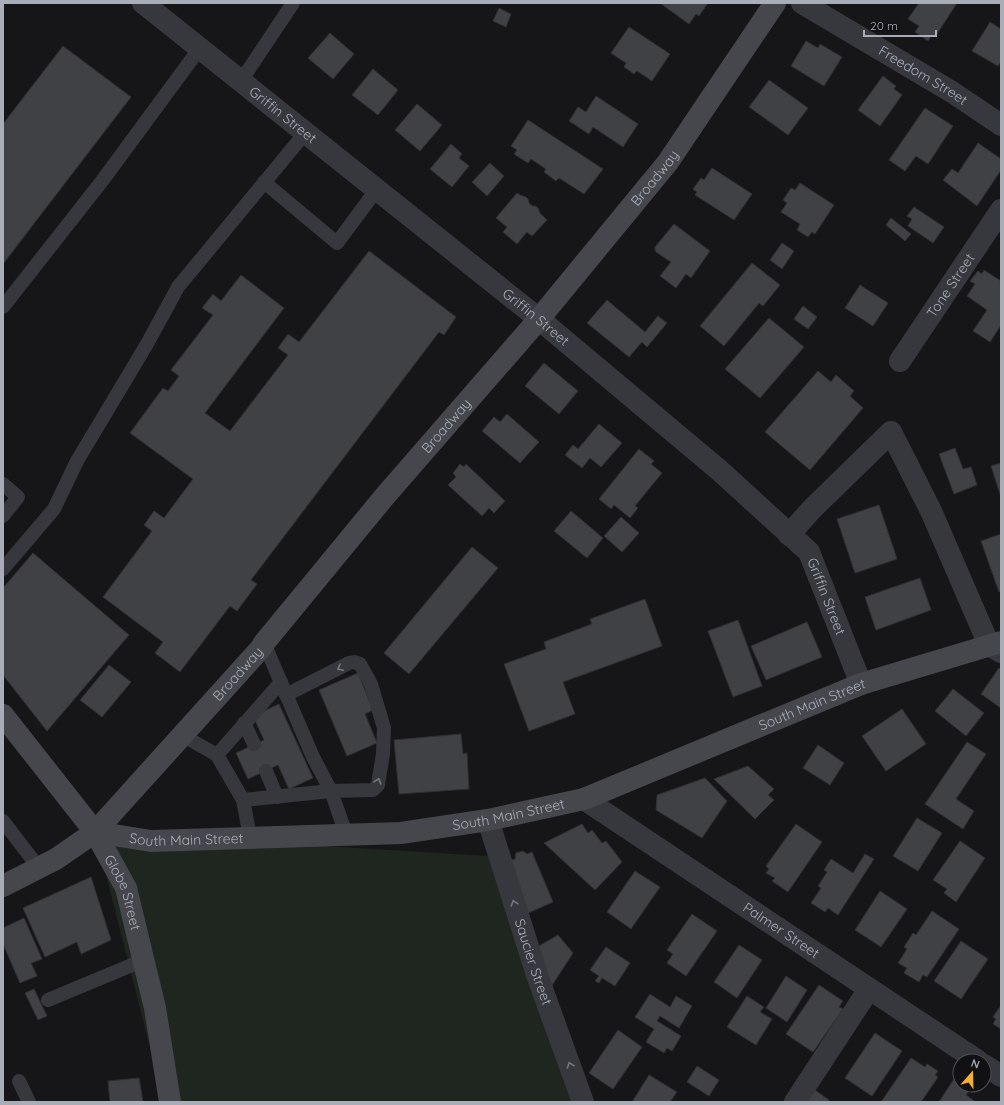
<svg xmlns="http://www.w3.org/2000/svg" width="1004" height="1105" viewBox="0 0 1004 1105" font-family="Quicksand,sans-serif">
<rect width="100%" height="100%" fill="#161618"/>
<polygon fill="#1e261f" points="95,832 489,856 583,1102 164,1102"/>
<g fill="#404145" stroke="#303034">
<polygon points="660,3 708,3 699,16 696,14 689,24"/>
<polygon points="919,3 957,3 935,37 932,35 928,41 915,32 919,26 908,19"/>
<polygon points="499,8 511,14 506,27 493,21"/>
<polygon points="990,22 1001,29 1001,61 998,66 972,51"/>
<polygon points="629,27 670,54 652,81 637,71 634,74 624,67 626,63 611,53"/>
<polygon points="330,33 354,54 333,79 308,58"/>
<polygon points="806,41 818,48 820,44 842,57 824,86 791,66"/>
<polygon points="63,46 131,97 3,264 3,124"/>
<polygon points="373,69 398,90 378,115 352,95"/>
<polygon points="883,76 896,86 894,89 902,95 880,126 858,110"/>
<polygon points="769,80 808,108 788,135 749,107"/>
<polygon points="596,96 638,124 623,147 593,127 589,134 569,121 578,107 586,112"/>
<polygon points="417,104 442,125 420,151 395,130"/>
<polygon points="925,108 953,126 928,164 916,156 905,171 889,160"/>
<polygon points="528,120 603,169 584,194 559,178 556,181 544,172 546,169 531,159 528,163 514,154 517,150 511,146"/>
<polygon points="978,143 1001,159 1001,170 977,206 943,180 952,169 958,173"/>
<polygon points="451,144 462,154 459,158 469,166 452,187 430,169"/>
<polygon points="490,163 504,176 487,196 472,182"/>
<polygon points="712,168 752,194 734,220 695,195 697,192 693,189 701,178 704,180"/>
<polygon points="800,183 834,205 815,234 812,232 808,237 797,230 800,224 781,212 787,203 783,200 791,188 795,190"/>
<polygon points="517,193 520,195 526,197 528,199 529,203 532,206 535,206 538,208 540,213 547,220 532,236 527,232 517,244 503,232 507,227 496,218"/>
<polygon points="914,207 944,227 933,243 908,226 912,219 907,216"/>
<polygon points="891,218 911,234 905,241 886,225"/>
<polygon points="674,224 710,251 691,278 686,274 676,288 660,276 671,262 656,252 655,250 655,247"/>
<polygon points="782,243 794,251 782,269 770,260"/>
<polygon points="369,251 456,317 444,335 439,332 251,580 257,584 237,611 230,606 180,672 155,653 163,642 103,597 152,531 144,525 154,511 164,518 193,479 130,433 163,388 168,391 179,376 171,370 213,315 202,308 213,294 221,301 241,275 284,308 205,413 230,431 288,355 278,348 288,334 299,342"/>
<polygon points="752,263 780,285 763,306 759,303 724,346 700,326"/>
<polygon points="984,270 1001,281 1001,325 990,342 973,331 987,310 967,296 975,284 970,281 978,271 982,274"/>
<polygon points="860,285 888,303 873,326 845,308"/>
<polygon points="607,300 645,332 658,316 667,323 647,347 642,342 629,357 587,323"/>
<polygon points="803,306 817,317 808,329 794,319"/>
<polygon points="769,318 804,347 760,398 725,369"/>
<polygon points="544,363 578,391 559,414 525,386"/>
<polygon points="818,371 831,382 836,375 854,391 850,396 863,408 810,470 765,432"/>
<polygon points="507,414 539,442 520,463 482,431 494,417 500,422"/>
<polygon points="599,424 622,443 601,467 590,458 582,468 565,455 573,445 578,449"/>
<polygon points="955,448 963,469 971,467 977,485 954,494 939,454"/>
<polygon points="639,449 654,461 651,464 662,473 635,506 638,508 630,518 614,505 611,509 599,499"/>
<polygon points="1001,463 1001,497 991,466"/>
<polygon points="460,464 464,467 466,464 505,501 494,513 489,508 482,516 448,485 456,477 453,473"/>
<polygon points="879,505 897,559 855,573 837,519"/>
<polygon points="571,511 603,538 587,558 554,531"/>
<polygon points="621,517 639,533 622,552 604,536"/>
<polygon points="1001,534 1001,591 999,592 981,541"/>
<polygon points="472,547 498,568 409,674 384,653"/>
<polygon points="33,553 129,635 47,731 3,675 3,588"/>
<polygon points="920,578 931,610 876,630 865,597"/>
<polygon points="645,599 662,646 563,682 575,714 529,731 504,664 546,649 544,642 592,624 590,619"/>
<polygon points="738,620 762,686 733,697 708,631"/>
<polygon points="807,622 822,657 766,680 751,646"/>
<polygon points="109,665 131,682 102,717 80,700"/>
<polygon points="999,668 1001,670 1001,708 981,694"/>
<polygon points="358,673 373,710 365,714 377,743 347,756 319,690"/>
<polygon points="953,689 984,713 966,736 935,711"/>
<polygon points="279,704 313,778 289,789 278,765 248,779 236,753 264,740 253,716"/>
<polygon points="902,709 926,744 886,771 862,736"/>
<polygon points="461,734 463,754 467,753 469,789 399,794 394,740"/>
<polygon points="967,742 986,754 956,799 974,811 963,829 925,804"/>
<polygon points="818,745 844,763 830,785 803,768"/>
<polygon points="748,766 774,789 768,795 774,800 755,819 714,779"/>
<polygon points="705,778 727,801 702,838 656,810 657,795"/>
<polygon points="917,818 942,833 918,871 893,856"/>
<polygon points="582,824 588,833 592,830 602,843 606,841 622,862 595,890 544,843"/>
<polygon points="796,824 822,842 788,892 772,881 775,878 766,873 769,869 766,866"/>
<polygon points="960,841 985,858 956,902 944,893 947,889 933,880"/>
<polygon points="523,851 527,854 532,852 553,902 524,915 504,863 515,859 516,853"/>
<polygon points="865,854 874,859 838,915 828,908 825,912 811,903 821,888 818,886 827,872 824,870 831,859 853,873"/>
<polygon points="635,871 660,887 631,929 607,912"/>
<polygon points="91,877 111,940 81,954 77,942 45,957 23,908"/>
<polygon points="880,891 907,909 881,947 855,930"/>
<polygon points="932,911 959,929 927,977 923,975 919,982 904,973 907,968 898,963 907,949 904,947 913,933 916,935"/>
<polygon points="692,914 717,931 686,976 667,963 673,954 667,950"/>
<polygon points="24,918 42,959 31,963 37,976 20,983 3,944 3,928"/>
<polygon points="558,935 573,953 551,987 537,947"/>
<polygon points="961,941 988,959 961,999 934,981"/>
<polygon points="739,945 762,960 737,998 714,982"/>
<polygon points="606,947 630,963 615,986 602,978 599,983 595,981 599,976 590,970"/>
<polygon points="786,976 807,990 787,1022 766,1008"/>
<polygon points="819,985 843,1001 839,1007 843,1009 813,1052 786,1034"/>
<polygon points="34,989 47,1016 38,1020 25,993"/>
<polygon points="650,994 670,1007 676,996 692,1006 679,1028 660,1016 657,1021 681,1036 672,1051 667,1048 664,1053 646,1042 654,1029 635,1017"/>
<polygon points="747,996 764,1007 760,1012 772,1019 756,1045 727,1027"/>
<polygon points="1001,1005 1001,1029 993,1024 996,1019 993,1017"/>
<polygon points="618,1030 642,1047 613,1089 589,1073"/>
<polygon points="875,1033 902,1051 872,1096 845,1078"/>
<polygon points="911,1058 925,1067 927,1064 938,1071 935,1075 938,1077 921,1102 881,1102"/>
<polygon points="697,1066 719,1080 709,1096 687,1082"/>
<polygon points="649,1075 677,1092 670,1102 632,1102"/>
<polygon points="139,1078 143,1102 110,1102 108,1081"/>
<polygon points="954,1079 960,1083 960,1085 962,1085 969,1090 966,1095 976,1102 939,1102"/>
<polygon points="812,1088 829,1100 828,1102 802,1102"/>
</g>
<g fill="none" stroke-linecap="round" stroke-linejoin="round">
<g stroke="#37383d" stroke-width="14">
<polyline points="241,81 293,3"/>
<polyline points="264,182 337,243 377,189"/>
<polyline points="3,307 102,181 200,48"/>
<polyline points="3,484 18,497 3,516"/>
<polyline points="3,569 54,509 77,461 147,344 178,287 306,132"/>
<polyline points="264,643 313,757 331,791 346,834"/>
<polyline points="281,682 217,755 243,800 331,791 373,790 378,785 379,778 383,754 384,728 371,684 360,664 354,662 349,663 286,695"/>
<polyline points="244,723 254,744"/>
<polyline points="182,735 217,755"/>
<polyline points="266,771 277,797"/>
<polyline points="243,800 250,837"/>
<polyline points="3,821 39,868"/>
<polyline points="48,1000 144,960"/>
<polyline points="19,1081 29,1102"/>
</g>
<g stroke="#37383d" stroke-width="22">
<path id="s1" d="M143 3 539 319 719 470 809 552 861 684"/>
<path id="s2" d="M802 3 952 92 1001 125"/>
<path id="s3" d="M900 361 1001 210"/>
<polyline points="789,535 811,510 891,432 931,511 989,645 1001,652"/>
<path id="s4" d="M584 799 978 1061"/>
<path id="s5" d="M488 820 537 975 583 1102"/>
<polyline points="984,1065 1001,1076"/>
<polyline points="795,1102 869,989"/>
</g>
<g stroke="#45474d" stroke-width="22">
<path id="s6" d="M3 715 95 832 126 888 155 1008 170 1102"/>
<path id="s7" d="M95 832 151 841 401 833 488 820 584 799 861 684 1001 642"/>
<path id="s8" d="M3 886 56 859 95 832 261 648 264 643 385 496 539 319 668 162 775 3"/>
</g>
</g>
<defs><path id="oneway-chevron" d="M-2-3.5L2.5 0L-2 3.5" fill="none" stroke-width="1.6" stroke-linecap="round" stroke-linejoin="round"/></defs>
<g stroke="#757881">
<use href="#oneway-chevron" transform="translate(340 668) rotate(153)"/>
<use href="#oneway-chevron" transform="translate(378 781) rotate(-72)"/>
<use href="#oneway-chevron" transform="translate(514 903) rotate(-107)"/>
<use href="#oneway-chevron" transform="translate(570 1065) rotate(-110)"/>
</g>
<g text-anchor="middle" stroke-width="3" stroke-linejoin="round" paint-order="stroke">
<g font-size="14" fill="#a8adb8" stroke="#111113">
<text dy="5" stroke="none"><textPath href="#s2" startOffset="141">Freedom Street</textPath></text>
<text dy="5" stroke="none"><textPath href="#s1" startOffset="179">Griffin Street</textPath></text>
<text dy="5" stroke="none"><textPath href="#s8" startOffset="968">Broadway</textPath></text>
<text dy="5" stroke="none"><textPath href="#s3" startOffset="91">Tone Street</textPath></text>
<text dy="5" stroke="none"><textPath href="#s1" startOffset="503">Griffin Street</textPath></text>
<text dy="5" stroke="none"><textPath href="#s8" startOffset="644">Broadway</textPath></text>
<text dy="5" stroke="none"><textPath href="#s1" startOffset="911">Griffin Street</textPath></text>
<text dy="5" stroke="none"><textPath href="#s8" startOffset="320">Broadway</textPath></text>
<text dy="5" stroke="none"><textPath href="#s7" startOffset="740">South Main Street</textPath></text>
<text dy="5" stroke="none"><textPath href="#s7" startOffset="416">South Main Street</textPath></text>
<text dy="5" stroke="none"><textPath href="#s7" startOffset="92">South Main Street</textPath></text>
<text dy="5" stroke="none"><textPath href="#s6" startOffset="216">Globe Street</textPath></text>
<text dy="5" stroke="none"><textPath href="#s4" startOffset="237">Palmer Street</textPath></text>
<text dy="5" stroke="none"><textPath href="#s5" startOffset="149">Saucier Street</textPath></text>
</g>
</g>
<rect width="1004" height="1105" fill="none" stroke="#a8adb8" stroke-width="8"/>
<g transform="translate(972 1073) rotate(20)"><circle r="19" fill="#111113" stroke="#4d4f55"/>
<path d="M0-3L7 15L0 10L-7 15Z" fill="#f2b134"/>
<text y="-6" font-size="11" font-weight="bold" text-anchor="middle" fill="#a8adb8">N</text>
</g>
<path d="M864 30v6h72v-6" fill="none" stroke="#a8adb8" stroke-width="2"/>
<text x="870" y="30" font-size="12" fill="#a8adb8" stroke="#111113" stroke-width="3" paint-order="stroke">20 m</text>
</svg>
